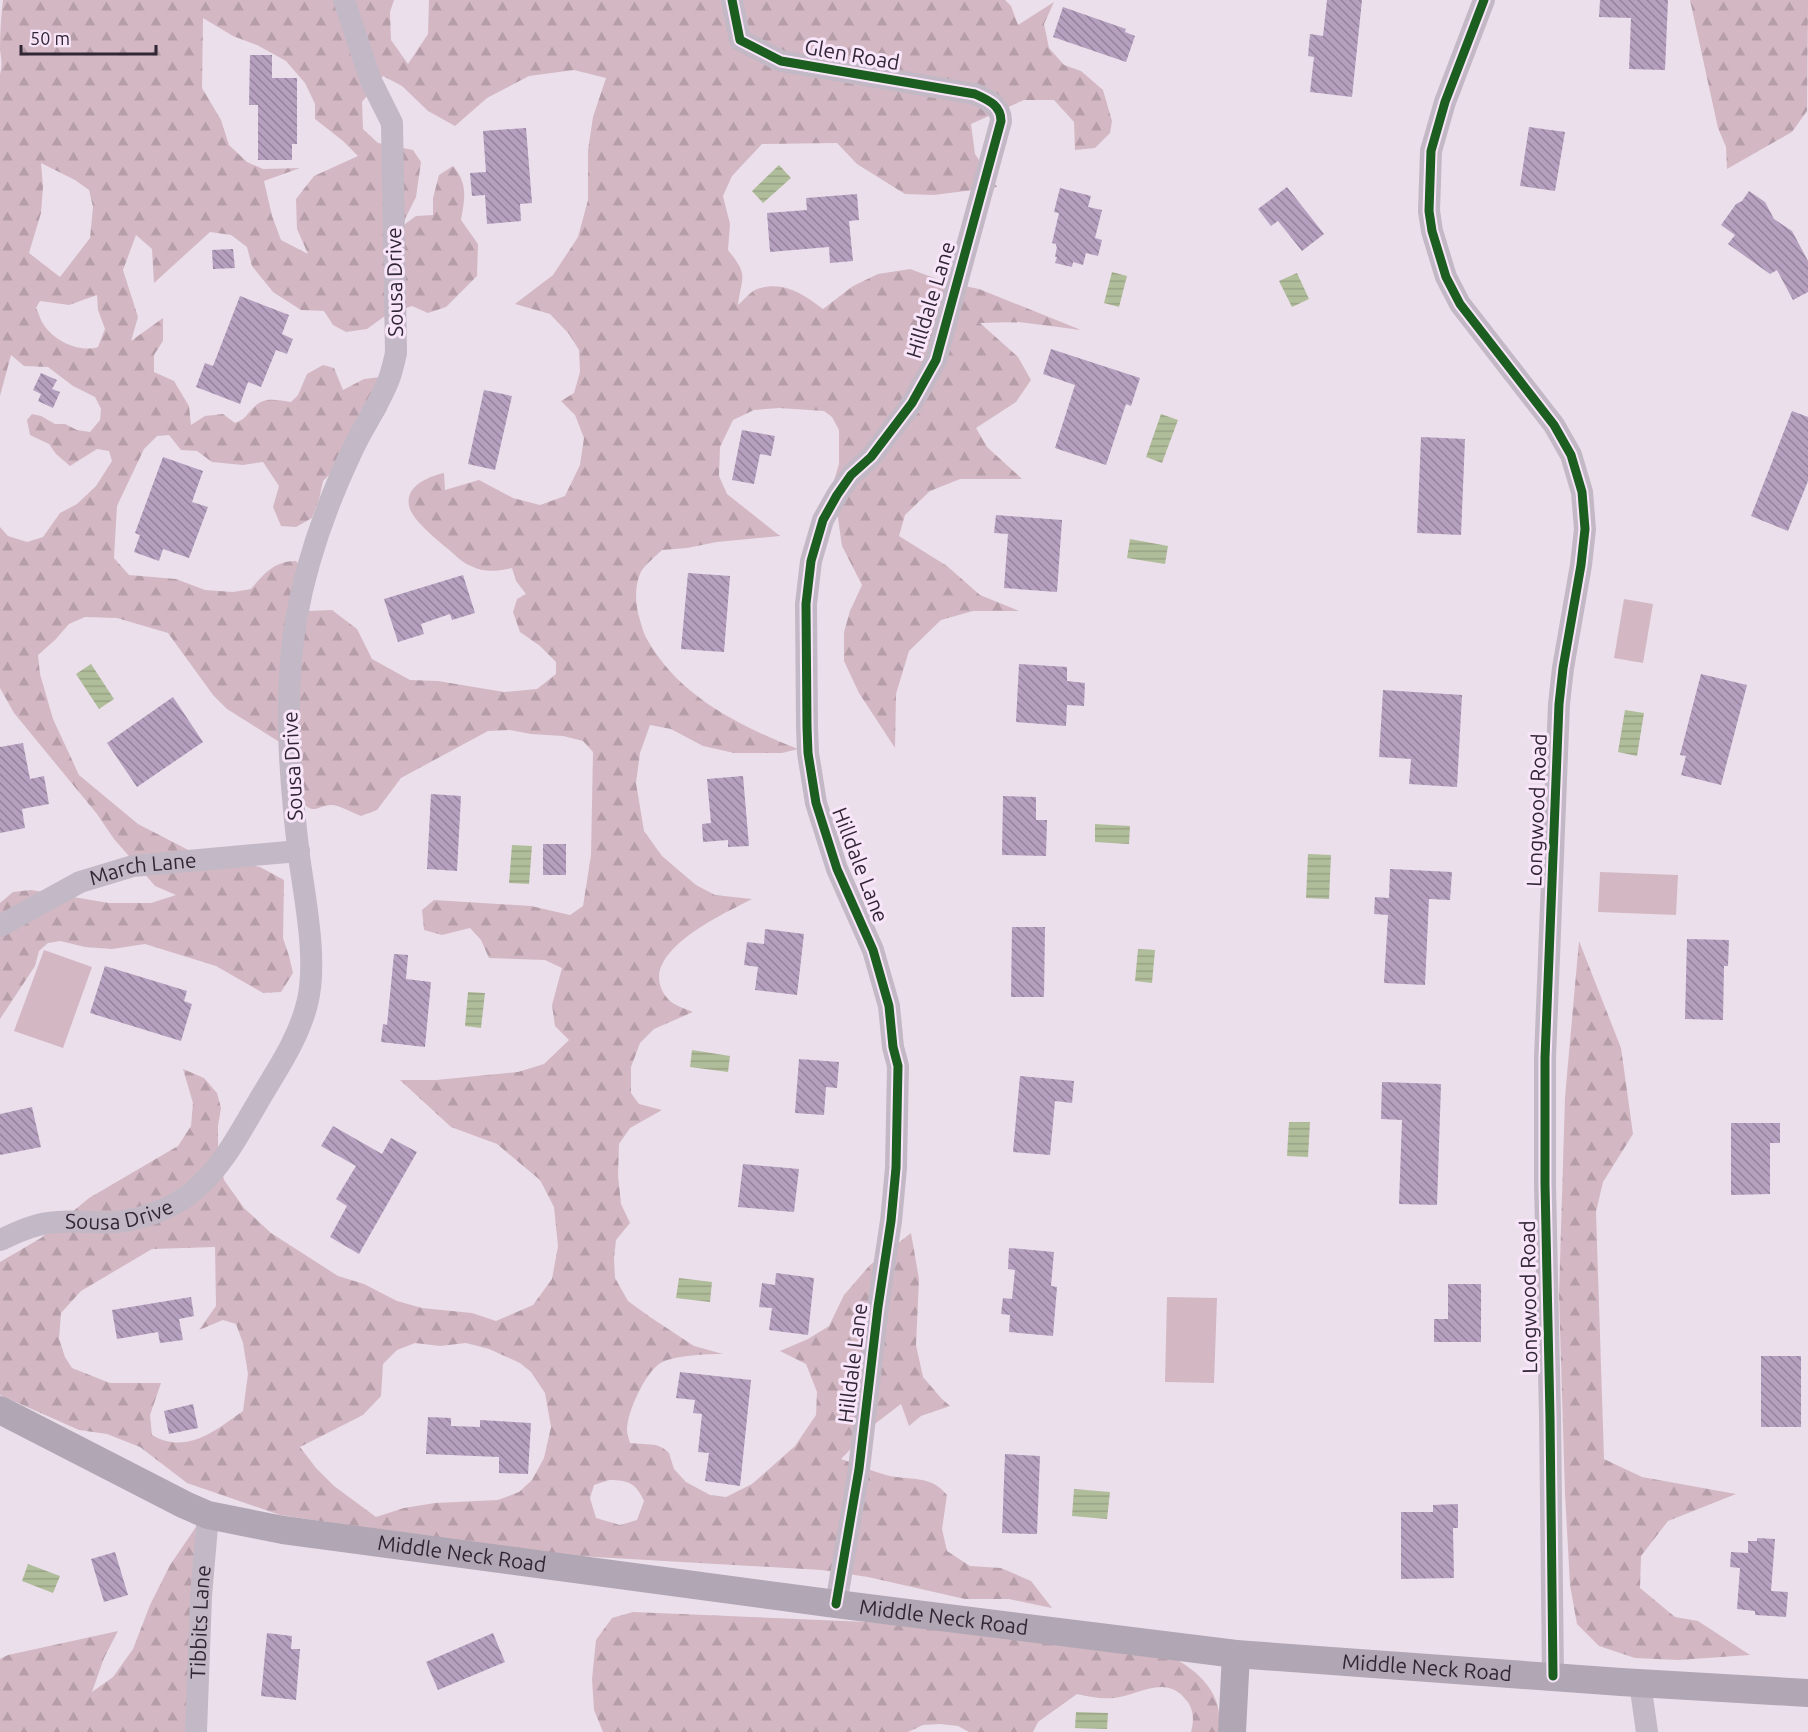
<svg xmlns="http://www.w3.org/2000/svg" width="1808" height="1732" viewBox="0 0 1808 1732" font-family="Ubuntu,sans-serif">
<defs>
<pattern id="forest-firs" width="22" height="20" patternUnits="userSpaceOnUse" patternTransform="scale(1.5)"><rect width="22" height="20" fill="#d3b8c3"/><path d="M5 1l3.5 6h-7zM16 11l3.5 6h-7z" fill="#b69ea8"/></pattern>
<pattern id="water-rules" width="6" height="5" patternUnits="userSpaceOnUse" patternTransform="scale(1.5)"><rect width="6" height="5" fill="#b0bd9a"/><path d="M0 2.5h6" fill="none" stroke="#98a285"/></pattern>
<pattern id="building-back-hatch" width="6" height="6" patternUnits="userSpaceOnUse" patternTransform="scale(1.5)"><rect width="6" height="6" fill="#b6a0bf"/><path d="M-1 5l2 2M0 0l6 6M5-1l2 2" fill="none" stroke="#95829c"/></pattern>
</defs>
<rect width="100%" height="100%" fill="#ebdfeb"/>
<g fill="url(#forest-firs)" fill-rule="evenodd">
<path d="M3 0H394L390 12 391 40 408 64 428 34 429 0H1005L1011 6 1018 25 1054 2 1044 24 1049 48 1064 65 1081 71 1103 90 1112 121 1110 133 1095 148 1075 150 1074 122 1054 100H1024L971 124 975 154 997 187 934 195 905 194 857 164 837 143 762 144 732 176 723 196 730 224 728 250C749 276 742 275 738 305 744 300 750 292 757 289 784 280 803 294 823 309L853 286 878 274 910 269 945 282 979 289 1081 330 1019 322 980 323 1018 357 1031 380 1016 402 976 428 987 447 1022 479H960L930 491 905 515 899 536 947 566 980 595 1019 611H973L941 620 909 651 896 694 895 748 859 693 844 661V632L850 611 862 585 842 546 833 484 839 464V430L832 417 824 411 779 408 754 410 733 420 720 447 719 476 727 494 780 536 717 542 687 548 662 550C656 556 647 563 642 570 634 584 635 605 640 620 642 627 644 635 648 641 680 697 740 726 798 749L782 753H734L703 746 671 729 650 725 640 753 636 783 644 831 662 856 696 885 715 895 752 899C724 914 630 955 668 999 673 1005 686 1009 693 1012L654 1029 640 1043 631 1067V1093L639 1104 662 1110 630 1128 619 1144 618 1175 621 1204 630 1223 616 1240 614 1258 615 1278 628 1301 650 1317 694 1346 723 1354C707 1354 672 1355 659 1364 645 1374 627 1412 627 1430 627 1434 629 1439 630 1443L656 1445 663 1448 669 1453 674 1469 686 1482 710 1495 726 1497 752 1484 795 1446 816 1415 817 1392 806 1364 780 1351 808 1339 829 1326 844 1295 870 1265 911 1233 919 1279 916 1345 923 1377 941 1398 950 1406 921 1416 909 1426 901 1404 876 1423 841 1459C856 1464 871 1471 886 1475 909 1481 930 1474 947 1495L942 1529 947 1551 970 1566 1001 1568 1031 1581 1052 1608 1009 1599H965L868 1577 821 1570 578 1556 436 1538 280 1515 187 1483 140 1447 107 1434 79 1430 0 1395V1262L41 1238 89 1198 178 1146 191 1126 193 1103 183 1069 204 1078 217 1093 221 1108 218 1126V1150L224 1180 244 1208 271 1233 338 1276 364 1284 397 1301 422 1308 472 1313 496 1321 533 1305 552 1279 558 1246 554 1207 540 1180 497 1144 451 1127 400 1080H436L518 1072 544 1064 569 1040 555 1026 552 1005 562 968 545 960 489 958 481 940 470 928 442 935 424 930 422 910 434 900 531 906 570 915 583 906 591 855 593 752 583 741 563 736 531 734 510 730 488 731 401 778 377 810 361 816C353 813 341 806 333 805 318 804 315 817 301 801L300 755 227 709 213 695 168 633 117 618 85 617 69 624 55 640 38 655 40 674 53 719 79 775 138 824 196 854 260 867 284 880 283 938 289 956 293 973 281 992 263 993 216 966 145 944 112 949 85 947 60 941 48 943 39 951 35 966 0 1019V903L13 892 31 890 109 903H151L176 895 155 886 114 839 97 814 14 713 0 688V527L8 536 27 542 43 537 60 513 77 504 96 486 112 461 109 451 97 449 70 466 56 454 49 444 30 435 27 420 32 414 41 416 55 424H65L77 430 90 432 100 420 101 409 95 397 73 386 48 367 24 366 11 355 0 396V74C3 65 1 58 0 50 0 33 1 16 3 0ZM203 18 233 36 257 45 286 61 305 83 315 104V119L343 141 358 156 314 176 296 199 297 229 308 254 281 240 272 216 264 181 300 168 263 169 247 162 229 145 221 120 202 88ZM574 70 606 78 593 117 588 150V200L578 237 553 275 515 304 550 314 569 334 579 350 580 372 574 393 561 401 575 415 584 438 580 465 565 496 540 505 513 498 479 480 445 490 444 473C429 476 402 487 410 509 414 521 438 541 448 549 455 555 463 563 471 566 485 573 497 571 512 568L516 581 526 594 517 599 513 612 520 632 540 646 556 662V674L537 689 504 692 438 681 410 680 372 659 357 629 332 610 308 611 304 571 296 561C274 561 264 574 251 589L233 592 205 590 176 579 129 575 114 558 117 506 144 449 157 436 169 435 181 450 197 451 212 462 243 465 263 462 279 486 273 507 281 526 296 527 312 518 319 499 323 481 375 430 386 411 391 394 380 377 364 379 343 390 334 368 323 365 307 374 298 395 291 402C277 400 264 396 253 408 245 416 247 418 235 423L223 414 205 416 191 425 189 406 174 381 154 372V355L163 341V318L131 341 138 317 123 270 136 235 152 249 154 283 210 232 231 235 247 247 252 266 273 292 301 310 324 311 333 325 346 332 367 329 389 313 412 306 428 313 446 307 477 276 478 244 461 220C465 197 468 184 453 166L439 175 433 198V215L416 216 401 227 416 197 421 162 413 150 378 143 363 129 362 102 383 76 402 86 428 111 455 126 487 98 529 76ZM41 163 75 180 89 190 93 207 90 238 60 277 29 253 41 213 43 187ZM97 295 98 310 105 329 98 347C80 353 54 341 44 325 40 320 39 313 36 308L40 301 69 305ZM215 1247 216 1306 199 1330 223 1320 236 1324 243 1343 248 1374 243 1411C215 1431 186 1455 152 1435L150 1415 161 1383H110L72 1368 65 1357 59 1339 61 1313 81 1291 152 1249ZM415 1343 440 1346 466 1343 489 1349 520 1363 531 1372 545 1393 551 1427 544 1458 532 1480 519 1492 498 1500 435 1503 404 1508 376 1517 334 1486 316 1468 300 1447 363 1415 381 1396 383 1364 397 1350ZM609 1480C628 1480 636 1483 644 1501L637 1520 620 1525 596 1518 590 1498 594 1485Z"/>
<polygon points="1690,0 1808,0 1807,111 1792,132 1727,169 1726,147 1718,128"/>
<polygon points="1579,941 1621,1048 1633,1134 1603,1182 1596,1212 1604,1459 1642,1477 1736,1494 1668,1521 1641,1556 1640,1588 1675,1617 1698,1621 1750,1655 1678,1660 1635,1658 1599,1646 1577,1624 1570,1585 1565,1494 1559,1295 1565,1097"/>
<polygon points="196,1527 186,1732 0,1732 0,1659 8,1655 118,1631 104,1658 92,1692 113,1677 133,1649 150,1605 170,1565"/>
<path d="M633 1612 915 1624 1164 1653C1188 1664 1216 1684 1219 1713 1220 1719 1219 1726 1219 1732H1191C1194 1721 1194 1710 1187 1701 1166 1673 1140 1695 1114 1698 1101 1699 1090 1697 1077 1694L1038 1722 1033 1732H969L958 1726 940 1724 923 1725 908 1732H603L594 1710 592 1679 596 1640 612 1618Z"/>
</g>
<g fill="#d3b8c3">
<polygon points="1624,599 1653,604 1643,663 1614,658"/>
<polygon points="1600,872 1678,875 1676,915 1598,912"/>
<polygon points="44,950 92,967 63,1048 14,1031"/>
<polygon points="1167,1297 1217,1298 1214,1383 1165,1382"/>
</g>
<g fill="url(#water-rules)">
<polygon points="779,165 791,178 763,203 752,191"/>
<polygon points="1112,272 1127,276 1119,307 1104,303"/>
<polygon points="1297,273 1309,299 1292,307 1279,281"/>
<polygon points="1161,414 1178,420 1162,463 1146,457"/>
<polygon points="1130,539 1168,546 1165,564 1127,558"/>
<polygon points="91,664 114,699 99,709 76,674"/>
<polygon points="1625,710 1644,713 1637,756 1618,752"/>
<polygon points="1095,824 1130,826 1129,844 1095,842"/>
<polygon points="512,845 532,846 529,884 509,883"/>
<polygon points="1308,854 1331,855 1329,899 1306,898"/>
<polygon points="1138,949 1155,950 1152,983 1135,981"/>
<polygon points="468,992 485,993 481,1028 465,1026"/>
<polygon points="692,1050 730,1056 728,1072 690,1067"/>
<polygon points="1289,1122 1310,1122 1308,1157 1287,1156"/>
<polygon points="679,1278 712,1282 710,1302 676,1298"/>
<polygon points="1074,1489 1110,1492 1107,1519 1072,1516"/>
<polygon points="28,1564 60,1576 53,1593 22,1581"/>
<polygon points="1076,1712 1108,1713 1107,1729 1075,1728"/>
</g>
<g fill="url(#building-back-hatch)">
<polygon points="1327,0 1362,0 1352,97 1310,92 1314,57 1308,56 1310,34 1323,36"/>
<polygon points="1600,0 1668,0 1665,70 1629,69 1631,18 1599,17"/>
<polygon points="1063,7 1126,29 1125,32 1135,36 1126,62 1053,37"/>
<polygon points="250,55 272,55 272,78 297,78 297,144 292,144 292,160 258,160 258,105 249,105"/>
<polygon points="1529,127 1565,132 1555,191 1520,186"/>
<polygon points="526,128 532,203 520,204 521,221 487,224 485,195 472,196 470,173 486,172 483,131"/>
<polygon points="1287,187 1324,234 1302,251 1278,221 1271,226 1258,209"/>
<polygon points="1060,188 1091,196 1088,207 1102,210 1095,238 1102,240 1098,256 1086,253 1083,265 1073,262 1072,267 1055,263 1057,257 1055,257 1057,247 1056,246 1056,244 1052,243 1059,213 1054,212"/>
<polygon points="1749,191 1765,202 1774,219 1792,231 1808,261 1808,292 1793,300 1777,270 1770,274 1728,244 1735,235 1721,225 1736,204 1742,201"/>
<polygon points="857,194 859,220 849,221 853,261 830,263 829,247 770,252 767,213 807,210 806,198"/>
<polygon points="233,249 235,268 213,269 212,250"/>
<polygon points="240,296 289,315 282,334 293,339 287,354 276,350 261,387 248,382 240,404 196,387 205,363 213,366"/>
<polygon points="1051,349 1140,378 1131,406 1126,404 1106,465 1055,448 1075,385 1043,374"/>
<polygon points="41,373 57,380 52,389 60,392 53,408 38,401 41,394 33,390"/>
<polygon points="484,390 512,396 495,470 468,464"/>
<polygon points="1792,411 1808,417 1808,481 1788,531 1751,516"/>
<polygon points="742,430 775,436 771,456 760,454 754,484 732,480"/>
<polygon points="1421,437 1465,439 1461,535 1417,533"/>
<polygon points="163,457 203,471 192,502 208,507 189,558 163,549 159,561 134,552 140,535 135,533"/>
<polygon points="996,515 1062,520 1057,592 1004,588 1008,534 994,533"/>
<polygon points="688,573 730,576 724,652 681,649"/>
<polygon points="463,575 475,613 452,620 450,614 421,624 424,634 398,642 384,599"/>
<polygon points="1019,664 1067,667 1067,681 1085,683 1084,706 1067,705 1066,726 1016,722"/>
<polygon points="1701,674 1747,685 1721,785 1681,775 1686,756 1680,755"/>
<polygon points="1383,690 1462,695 1457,787 1409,784 1411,759 1379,757"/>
<polygon points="173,697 203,742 137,787 107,743"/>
<polygon points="23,743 30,779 44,776 49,804 22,809 25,828 0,833 0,747"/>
<polygon points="743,776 749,846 728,847 728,840 703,842 702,824 711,823 707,779"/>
<polygon points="431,794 461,796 457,871 427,869"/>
<polygon points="1003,796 1036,797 1036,820 1047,820 1046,856 1002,855"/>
<rect x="543" y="844" width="23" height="31"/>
<polygon points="1390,869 1452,872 1450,900 1429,899 1425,985 1384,983 1388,915 1374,914 1375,897 1389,898"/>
<polygon points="1012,927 1045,927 1044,997 1011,997"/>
<polygon points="765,929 804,934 797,995 755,990 758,967 744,965 747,942 764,944"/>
<polygon points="1687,939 1729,940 1728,966 1724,966 1723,1020 1685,1019"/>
<polygon points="394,954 408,955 406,979 431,982 425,1047 381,1042 383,1024 387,1025"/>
<polygon points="105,966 187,991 184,1001 192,1004 181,1041 90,1013"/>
<polygon points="799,1059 839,1062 837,1088 826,1087 824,1115 795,1113"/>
<polygon points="1020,1076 1074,1081 1072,1103 1055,1101 1050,1155 1013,1152"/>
<polygon points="1382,1082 1441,1084 1437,1205 1399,1204 1402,1120 1381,1119"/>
<polygon points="32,1107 41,1147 0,1155 0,1114"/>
<polygon points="1731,1123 1780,1123 1780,1143 1770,1143 1770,1194 1731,1195"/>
<polygon points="333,1126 382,1154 391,1138 417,1152 359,1254 330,1237 347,1206 336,1199 356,1166 321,1146"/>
<polygon points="743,1164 799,1169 794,1212 738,1207"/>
<polygon points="1009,1248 1054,1252 1051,1286 1057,1287 1053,1336 1009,1332 1010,1315 1001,1314 1003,1298 1012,1299 1015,1270 1008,1269"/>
<polygon points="776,1273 814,1278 808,1335 769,1330 772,1308 759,1307 762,1283 775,1285"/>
<polygon points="1448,1284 1481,1284 1481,1342 1434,1342 1434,1319 1448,1319"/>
<polygon points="191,1297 194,1316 179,1319 183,1340 160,1343 158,1332 117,1339 112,1310"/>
<rect x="1761" y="1356" width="40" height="71"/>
<polygon points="680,1372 751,1380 740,1486 705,1481 709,1453 698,1452 702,1414 693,1413 695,1400 676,1398"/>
<polygon points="193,1404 198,1428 169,1434 164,1411"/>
<polygon points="428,1417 451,1418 451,1426 480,1427 480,1420 531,1423 528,1474 499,1473 499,1457 426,1454"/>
<polygon points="1005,1454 1040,1456 1037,1534 1002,1533"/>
<polygon points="1458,1504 1458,1528 1453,1528 1454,1578 1401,1579 1401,1512 1433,1512 1433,1505"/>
<polygon points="1757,1538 1775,1539 1771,1591 1788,1592 1786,1617 1755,1615 1755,1611 1737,1609 1740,1568 1730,1567 1731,1552 1748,1553 1748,1541 1757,1541"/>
<polygon points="115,1552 128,1595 104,1602 91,1559"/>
<polygon points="267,1633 292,1636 291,1649 300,1649 296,1700 261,1696"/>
<polygon points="493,1633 505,1662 438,1690 426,1662"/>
</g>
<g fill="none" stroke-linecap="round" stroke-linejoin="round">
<g stroke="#c3b8c5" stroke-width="22">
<path d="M732 0 740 40 781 61 975 94C988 100 1001 105 1001 121L936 360 912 403 871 457 851 475 837 495 823 520 811 561 806 604 807 727 808 753 816 803 837 869 873 950 889 1006 893 1047 898 1066 896 1168 891 1221 878 1307 859 1469 836 1604"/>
<polyline points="1484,0 1445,102 1431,151 1429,211 1432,231 1446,277 1460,304 1554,425 1571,455 1582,492 1585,529 1581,565 1563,668 1559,704 1545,1058 1545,1184 1550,1417 1553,1676"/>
<path id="s1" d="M0 926 80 882 133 866 299 851"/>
<path id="s2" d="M0 1240C18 1232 36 1223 57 1222 77 1220 98 1224 118 1222 146 1218 177 1207 198 1187 224 1164 240 1132 258 1102 276 1071 298 1040 307 1004 318 962 305 900 299 856 290 781 283 695 296 620 306 563 326 506 351 453 362 428 379 405 389 379 392 371 394 362 396 353L392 123 371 81 344 0"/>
<polyline points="1640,1683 1647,1732"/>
<path id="s3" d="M196 1732 201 1596 208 1515"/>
</g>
<g stroke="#b1a7b4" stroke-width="28">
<path id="s4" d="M0 1410 185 1505 208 1515 283 1530 836 1604 1236 1654 1621 1682 1808 1693"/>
<polyline points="1232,1732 1236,1654"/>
</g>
<g stroke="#f8e5f9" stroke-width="13">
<g id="cycleway">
<path d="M732 0 740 40 781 61 975 94C988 100 1001 105 1001 121L936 360 912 403 871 457 851 475 837 495 823 520 811 561 806 604 807 727 808 753 816 803 837 869 873 950 889 1006 893 1047 898 1066 896 1168 891 1221 878 1307 859 1469 836 1604"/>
<polyline points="1484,0 1445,102 1431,151 1429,211 1432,231 1446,277 1460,304 1554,425 1571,455 1582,492 1585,529 1581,565 1563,668 1559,704 1545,1058 1545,1184 1550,1417 1553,1676"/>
</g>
</g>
<use href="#cycleway" stroke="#1b5e20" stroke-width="9"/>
</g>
<g text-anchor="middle" stroke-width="6" stroke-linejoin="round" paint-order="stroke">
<g font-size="21" fill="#312635" stroke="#f8e5f9">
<text transform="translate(852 55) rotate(10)" y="7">Glen Road</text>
<text transform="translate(395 282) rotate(-91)" y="7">Sousa Drive</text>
<text transform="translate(931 300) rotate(-73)" y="7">Hilldale Lane</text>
<text transform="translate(293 766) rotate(-93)" y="7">Sousa Drive</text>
<text transform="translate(1537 810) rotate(-88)" y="7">Longwood Road</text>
<text transform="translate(860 865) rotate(69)" y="7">Hilldale Lane</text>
<text dy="7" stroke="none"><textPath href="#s1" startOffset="156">March Lane</textPath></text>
<text dy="7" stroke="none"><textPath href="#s2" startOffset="123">Sousa Drive</textPath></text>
<text transform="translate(1529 1297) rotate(-91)" y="7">Longwood Road</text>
<text transform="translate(853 1363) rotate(-83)" y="7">Hilldale Lane</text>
<text dy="7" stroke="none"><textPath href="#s4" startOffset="490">Middle Neck Road</textPath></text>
<text dy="7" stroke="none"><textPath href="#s4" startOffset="976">Middle Neck Road</textPath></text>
<text dy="7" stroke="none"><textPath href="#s3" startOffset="110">Tibbits Lane</textPath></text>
<text dy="7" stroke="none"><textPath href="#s4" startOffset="1462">Middle Neck Road</textPath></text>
</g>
</g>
<path d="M21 45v9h135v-9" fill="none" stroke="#312635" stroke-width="3"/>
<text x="30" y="45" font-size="18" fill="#312635" stroke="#f8e5f9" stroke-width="4.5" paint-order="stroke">50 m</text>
</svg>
